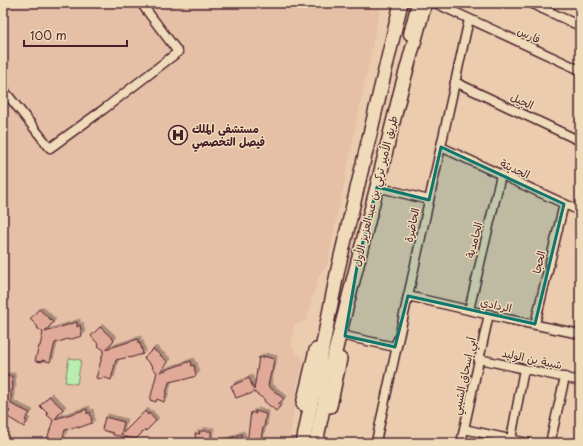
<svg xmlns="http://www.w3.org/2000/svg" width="583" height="446" viewBox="0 0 583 446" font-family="'Playpen Sans','Playpen Sans Arabic',sans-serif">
<defs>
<filter id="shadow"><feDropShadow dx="3" dy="-3" stdDeviation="0" flood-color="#0004"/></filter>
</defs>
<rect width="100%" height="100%" fill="#ebccaf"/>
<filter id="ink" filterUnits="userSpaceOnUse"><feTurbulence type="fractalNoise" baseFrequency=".025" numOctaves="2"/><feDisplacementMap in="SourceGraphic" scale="8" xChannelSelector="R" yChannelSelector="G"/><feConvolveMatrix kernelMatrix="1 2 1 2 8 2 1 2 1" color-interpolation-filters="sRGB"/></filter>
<g filter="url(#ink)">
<polygon fill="#e5bfa6" points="3,3 381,3 327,266 319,275 306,321 294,325 292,344 295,352 302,357 303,367 298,381 289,443 3,443"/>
<polygon fill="#b8edaf" stroke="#81866d" points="69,358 81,360 77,384 65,382"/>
<g fill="#e1aa98" stroke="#4a1f2b" filter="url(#shadow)">
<polygon points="39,309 53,322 45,332 77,322 77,327 80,325 82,336 68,340 68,339 55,343 50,362 42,360 42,362 35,361 39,346 40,346 43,332 37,328 38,327 30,319"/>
<polygon points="100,327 114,340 106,349 138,339 138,344 140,343 143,354 129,358 129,357 116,360 111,380 103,377 102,379 96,378 104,350 98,346 99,345 91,336"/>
<polygon points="153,349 168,362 160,372 191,361 192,366 194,365 196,376 183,380 182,379 169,382 164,402 157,399 156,402 150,400 157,372 152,368 153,367 144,358"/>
<polygon points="263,356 274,359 272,372 271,372 268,386 284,399 278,404 280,406 276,411 264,401 265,400 254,392 248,395 247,394 236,398 231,386 249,378 254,390 259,357 263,358"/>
<polygon points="3,376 12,376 13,390 11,390 11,404 30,413 25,420 27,421 24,427 6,416 10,411 3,408"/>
<polygon points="49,396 63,409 55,419 87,409 87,414 90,412 92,423 78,428 78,426 65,430 61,443 46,443 53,420 47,415 48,414 40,406"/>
<polygon points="145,411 148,415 149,413 156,421 146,431 145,430 136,439 113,435 113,433 102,430 105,417 124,422 121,435"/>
<polygon points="255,411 266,414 264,428 263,428 260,443 247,443 251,412 256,414"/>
<polygon points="199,431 211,431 211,443 199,443 199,440 196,440 195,433 200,434"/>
<polygon points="241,434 245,443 219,443"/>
</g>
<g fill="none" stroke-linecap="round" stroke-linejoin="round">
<g stroke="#4a1f2b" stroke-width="11">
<g id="street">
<polyline points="435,3 580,70"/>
<polyline points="531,3 541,8 543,4"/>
<polyline points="541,8 580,26"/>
<polyline points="455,82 580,141"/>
<polyline points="3,89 50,148 104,109 178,52 141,3"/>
<polyline points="441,147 580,211"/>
<polyline points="377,187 429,200"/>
<polyline points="407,301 408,296 507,319 580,334"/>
<polyline points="469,310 501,175"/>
<polyline points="535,324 564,204"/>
<polyline points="345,336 395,347 397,341"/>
<polyline points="479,359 580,381"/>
<polyline points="464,429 528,443"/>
<polyline points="377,437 469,19"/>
<polyline points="511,439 524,369"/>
<polyline points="461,443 489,314"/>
<polyline points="550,443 565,377"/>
</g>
</g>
<g stroke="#4a1f2b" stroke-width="15">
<polyline id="secondary" points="410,34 418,3"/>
</g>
<g stroke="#4a1f2b" stroke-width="16">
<g id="primary">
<polyline points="303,404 316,350"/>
<polyline points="330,406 340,359"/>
<polyline points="303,443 313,393 322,376 331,368 358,261 377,187 401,90 425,3"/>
<polyline points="316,443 325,399 320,359 338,269 401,3"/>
</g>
</g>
<use href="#street" stroke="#efdbb9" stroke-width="8"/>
<use href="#secondary" stroke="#efdbb9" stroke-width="12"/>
<use href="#primary" stroke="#efdbb9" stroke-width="13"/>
</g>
</g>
<path fill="#0f766e" fill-opacity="0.2" stroke="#0f766e" stroke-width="3" stroke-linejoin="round" d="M441 147 564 204 535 324 408 296 395 347 345 336 358 261 377 187 429 200Z"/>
<defs>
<g id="hospital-ring" transform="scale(1)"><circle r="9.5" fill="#efdbb9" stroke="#4a1f2b" stroke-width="1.5"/><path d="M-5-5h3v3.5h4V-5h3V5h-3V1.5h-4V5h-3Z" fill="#4a1f2b"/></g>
</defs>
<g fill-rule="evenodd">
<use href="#hospital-ring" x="178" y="135"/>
</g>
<g text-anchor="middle" stroke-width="3" stroke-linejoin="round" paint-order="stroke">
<g font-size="11" fill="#4a1f2b" stroke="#efdbb9">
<text transform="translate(529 35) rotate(25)" y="4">فارس</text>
<text transform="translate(522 101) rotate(25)" y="4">الجيل</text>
<text transform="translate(515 169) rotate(25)" y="4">الحديثة</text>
<text transform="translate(375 191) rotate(-76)" y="4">طريق الأمير تركي بن عبدالعزيز الأول</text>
<text transform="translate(412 225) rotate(-78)" y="4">الحاضرة</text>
<text transform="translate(474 240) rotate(-76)" y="4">الحامدية</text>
<text transform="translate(539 262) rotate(-76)" y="4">الحجا</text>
<text transform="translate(496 305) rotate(13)" y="4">الردادي</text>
<text transform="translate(532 359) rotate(12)" y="4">شيبة بن الوليد</text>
<text transform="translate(464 376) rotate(-78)" y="4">أبي إسحاق الشيبي</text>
</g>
<g font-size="11" font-weight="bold" fill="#4a1f2b" stroke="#efdbb9" text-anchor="start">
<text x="192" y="133">مستشفى الملك<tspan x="192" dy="13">فيصل التخصصي</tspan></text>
</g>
</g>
<rect width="583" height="446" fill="none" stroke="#efdbb9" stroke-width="16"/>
<rect x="8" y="8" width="567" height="430" fill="none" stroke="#4a1f2b" stroke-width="1.5" filter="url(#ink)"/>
<path d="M24 40v6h103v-6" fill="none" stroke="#4a1f2b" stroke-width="2"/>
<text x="30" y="40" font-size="12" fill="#4a1f2b" stroke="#efdbb9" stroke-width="3" paint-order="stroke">100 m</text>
</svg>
